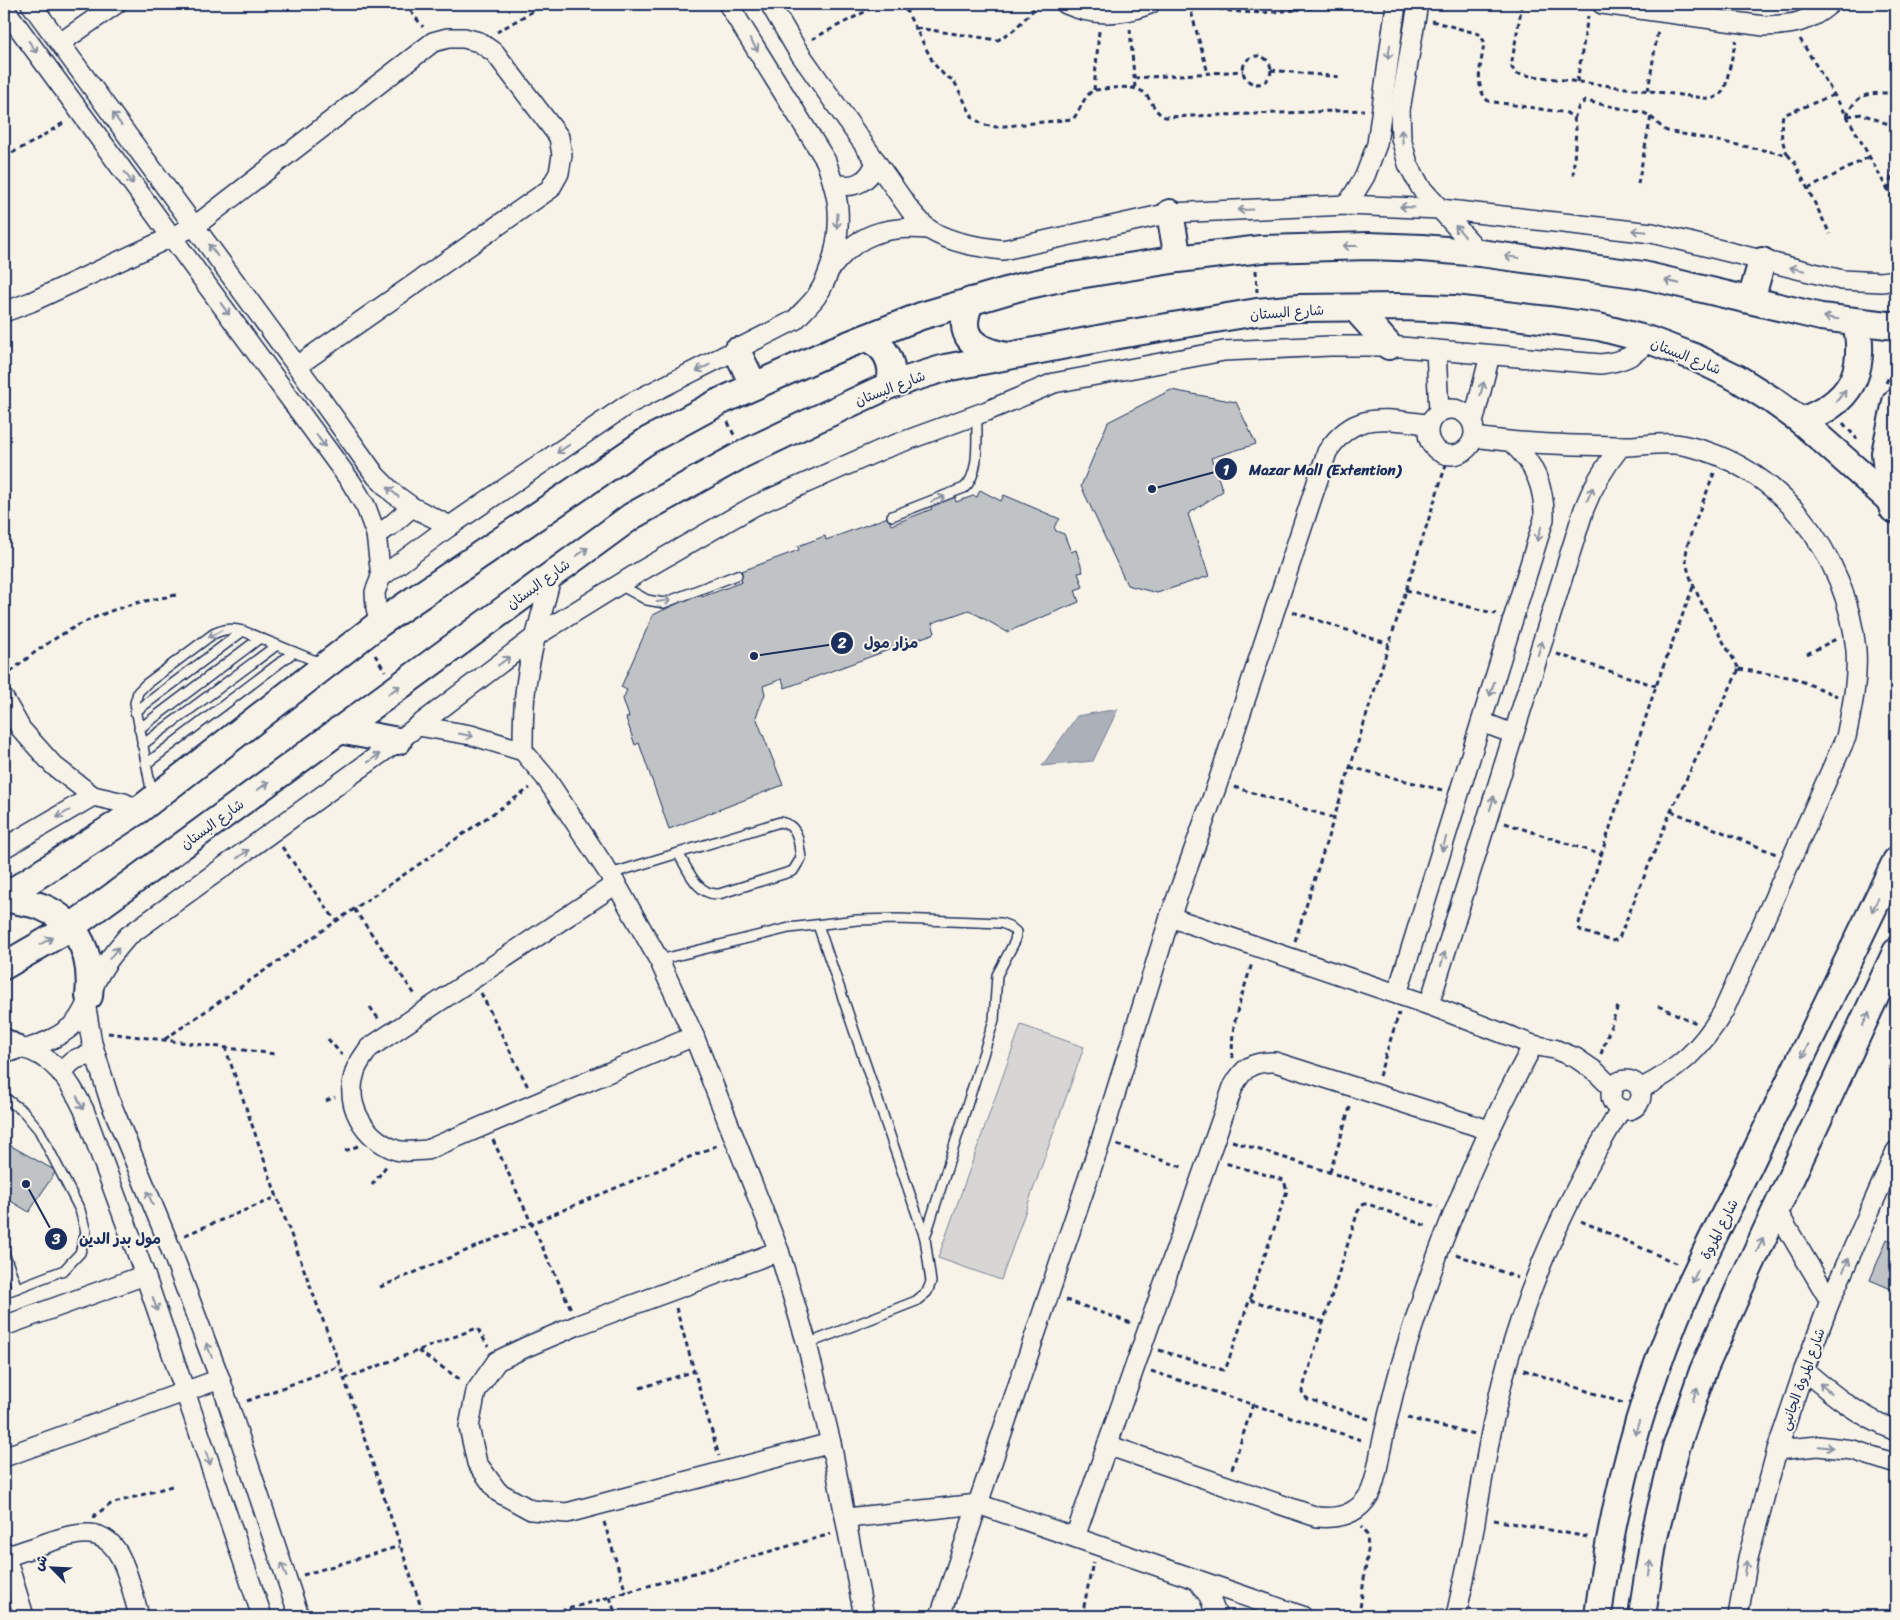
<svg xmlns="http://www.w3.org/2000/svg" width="1900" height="1620" viewBox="0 0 1900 1620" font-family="Sriracha,'Playpen Sans Arabic',sans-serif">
<rect width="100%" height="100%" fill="#f7f3e8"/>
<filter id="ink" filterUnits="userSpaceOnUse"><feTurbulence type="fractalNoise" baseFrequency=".02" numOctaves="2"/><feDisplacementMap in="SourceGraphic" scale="10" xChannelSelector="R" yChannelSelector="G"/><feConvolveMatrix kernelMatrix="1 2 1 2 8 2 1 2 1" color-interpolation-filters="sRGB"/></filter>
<g filter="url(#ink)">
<polygon fill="#d7d6d4" stroke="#798299" points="1021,1025 1084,1047 1001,1280 938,1258"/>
<polygon fill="#acb0b9" stroke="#727c95" points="1118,709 1093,761 1042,766 1077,716"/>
<g fill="#c0c3c5" stroke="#1b2f5e">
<polygon points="1171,390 1236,402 1256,444 1211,458 1223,491 1188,514 1209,576 1157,593 1127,585 1081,486 1108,422"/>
<polygon points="980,490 1001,501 1004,495 1060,519 1054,527 1056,531 1064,534 1071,552 1076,550 1083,572 1078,573 1083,587 1075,590 1079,602 1007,632 969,610 932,623 935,633 785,688 782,679 763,686 765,694 756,717 783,785 669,829 639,743 635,745 626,718 629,717 623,699 627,690 621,687 653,615 701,592 702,597 742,582 739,572 799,550 798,546 825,536 826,540 888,517 891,525 932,509 930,506 954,496 956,502 973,496 977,497"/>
<polygon points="4,1142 56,1171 29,1212 4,1197"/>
<polygon points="1887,1239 1896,1243 1896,1291 1870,1280"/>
</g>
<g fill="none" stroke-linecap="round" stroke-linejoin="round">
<g stroke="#1b2f5e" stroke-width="12">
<g id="lane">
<path d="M892 516 964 488C981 474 976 436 977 415"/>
<polyline points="620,585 647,600 664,603 737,575"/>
<polyline points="135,712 243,631"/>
<polyline points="139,729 260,638"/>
<polyline points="142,745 277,645"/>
<polyline points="146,764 294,652"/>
<path d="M152 795 135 703 138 692 146 684 213 634C224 629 232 628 243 631L323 664"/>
<path d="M610 874 780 822C800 826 798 841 801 858L793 871 719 894C697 896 688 869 678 853"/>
<polyline points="659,960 789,928 857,920 899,919 1001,923 1009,926 1016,932 1015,941 997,975 994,1020 925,1238"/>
<polyline points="4,1097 24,1112 39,1130 80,1210 86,1232 80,1253 64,1270 4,1293"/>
<polyline points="4,1253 17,1288"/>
<polyline points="807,1344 916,1301 927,1292 931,1282 925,1238 818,925"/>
</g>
</g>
<g stroke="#1b2f5e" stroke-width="22">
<g id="street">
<polyline points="31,4 297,366 376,476 393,493 412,507 450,526"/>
<path d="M770 4 796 48 910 210C916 216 922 225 930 230 951 243 979 247 1003 250L1170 213 1347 205 1440 209 1652 233 1842 280 1881 282 1896 280"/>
<path d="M1066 4C1094 17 1122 15 1150 4"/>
<polyline points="1418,4 1400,110 1401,138 1408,164 1421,188 1480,253"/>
<path d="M1602 4 1764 26C1792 25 1808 23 1830 4"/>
<polyline points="4,8 351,482 366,507 376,534 381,577"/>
<polyline points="60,43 116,4"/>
<path d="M833 183C853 190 870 182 876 161"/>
<polyline points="1347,205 1365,176 1377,144 1396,4"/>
<path d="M831 268C857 234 887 225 928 229"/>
<polyline points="4,312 31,302 195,226 433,42 448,38 464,38 479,42 495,53 559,137 562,155 559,173 550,189 297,366"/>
<polyline points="1436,350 1439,412"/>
<circle cx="1451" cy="432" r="23"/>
<polyline points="1473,423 1490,355"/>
<path d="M1474 437C1522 444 1570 445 1618 446 1640 447 1660 441 1682 445 1779 463 1847 555 1856 650 1858 680 1852 708 1846 737L1723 1012C1701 1049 1678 1070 1640 1089"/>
<polyline points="376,534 389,527 412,507"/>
<path d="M380 623 376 608 375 592 381 577 450 526 627 405 795 320C802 312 810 305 816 297 832 274 840 237 838 209 837 193 831 176 826 161L728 4"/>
<polyline points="4,699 21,729 54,766 93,796"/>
<polyline points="1482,722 1513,734"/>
<polyline points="418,726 471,735 523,751 545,777 616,884 659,960 694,1036 779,1251 807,1344 831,1443 864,1616"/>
<path d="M523 751C523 732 523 713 525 694 529 654 542 614 552 574"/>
<polyline points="4,848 93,796 124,803 139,810"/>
<path d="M616 884 369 1048C364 1056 357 1064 355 1072 344 1105 364 1138 396 1150 405 1153 418 1150 427 1150L694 1036"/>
<polyline points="1170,917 1429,1005 1533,1045 1554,1049 1576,1058 1595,1071 1613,1089"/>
<path d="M1397 994 1544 519C1545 488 1535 464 1512 443"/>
<path d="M1429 1005 1584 509C1593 485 1605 466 1621 446"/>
<polyline points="86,1008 92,1043 110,1101 168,1242 220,1379 299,1616"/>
<path d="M20 1048C52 1053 71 1083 84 1110L145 1275 262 1616"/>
<path d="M27 1049C44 1043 62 1036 75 1023 86 1010 89 996 96 981 104 964 116 950 128 936L398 741 536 636 641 571 754 506 883 449 987 411 1054 383 1224 351 1330 346H1389L1601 364C1624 361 1633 357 1649 340"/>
<path d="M62 1074C70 1060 79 1055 95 1056"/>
<circle cx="1626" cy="1095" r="15"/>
<polyline points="1777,1211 1830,1301"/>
<polyline points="779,1251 578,1325 526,1347 497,1361 476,1391 469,1427 477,1463 498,1492 531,1510 567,1513 831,1443"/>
<polyline points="4,1326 145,1275"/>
<path d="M1804 1370C1835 1397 1858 1415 1896 1431"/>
<path d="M1107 1445 1317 1517C1338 1519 1357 1515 1369 1495 1377 1480 1378 1461 1382 1444 1389 1410 1397 1377 1407 1345 1439 1240 1481 1141 1533 1045"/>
<polyline points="1777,1450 1818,1446 1853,1450 1896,1464"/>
<polyline points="4,1457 220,1379"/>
<polyline points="847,1518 978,1504 1302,1616"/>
<path d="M1075 1537 1233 1087C1243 1068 1252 1061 1275 1062L1489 1130"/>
<polyline points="4,1551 24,1616"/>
<path d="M6 1557C19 1552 33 1548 46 1543 76 1533 106 1523 122 1561 130 1578 134 1598 139 1616"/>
<polyline points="1197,1580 1209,1596 1217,1616"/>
<path d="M940 1616 1101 1140 1170 917 1218 782 1327 452C1355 409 1385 420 1429 424"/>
<path d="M1456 1616C1463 1583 1471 1550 1476 1516 1485 1465 1493 1414 1507 1364 1532 1273 1572 1189 1621 1109"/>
<polyline points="1738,1616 1748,1558 1777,1450 1804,1370 1830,1301 1896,1151"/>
</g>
</g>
<g stroke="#1b2f5e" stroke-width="30">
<g id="secondary">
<polyline points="1170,213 1178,259"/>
<polyline points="1751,300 1762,261"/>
<path d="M971 301C954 337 975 350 1007 356"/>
<polyline points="1356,309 1389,346"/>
<path d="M866 338C886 346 895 363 890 385"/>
<polyline points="737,351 754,386"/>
<path d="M1801 421C1850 403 1867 373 1856 322"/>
<polyline points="1893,509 1890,500 1885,453 1896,402"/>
<polyline points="339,730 398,741"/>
<polyline points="4,897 139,810 380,623 647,441 719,402 832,351 921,316 1020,287 1060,278 1178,259 1261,249 1369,246 1422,248 1480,253 1643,275 1821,317 1896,326"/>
<path d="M4 898C16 901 30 902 42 907 80 923 93 957 89 996"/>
<polyline points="4,966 71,927 632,516 743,454 806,424 890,385 945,368 1119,335 1257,312 1299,308 1402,307 1454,309 1548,320 1599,327 1649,340 1694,357 1737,378 1772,400 1801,421 1890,500"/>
<polyline points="4,1042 13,1047"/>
<path d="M1598 1616C1611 1513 1636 1415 1675 1319 1699 1261 1730 1206 1757 1149 1804 1053 1850 957 1896 861"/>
<polyline points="1642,1616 1654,1537 1675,1451 1703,1371 1741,1285 1896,952"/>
</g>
</g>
<g stroke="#1b2f5e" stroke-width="3" stroke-dasharray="5 4" stroke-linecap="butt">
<polyline points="405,4 423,27"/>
<path d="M898 4 905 8 934 64 943 74 954 81 973 118 984 125 996 127 1073 119C1081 110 1083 96 1094 90 1109 89 1137 82 1147 96 1154 105 1155 112 1165 117L1364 110"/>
<polyline points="1189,4 1208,73"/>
<path d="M1201 4C1250 21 1298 8 1347 4"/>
<polyline points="1522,4 1512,61 1512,68 1517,74 1712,99 1720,95 1725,88 1736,40"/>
<polyline points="1256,14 1258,4"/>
<path d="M1432 21 1479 34 1484 41C1483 61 1472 85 1488 101L1567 113 1574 119 1576 128 1573 178"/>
<polyline points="916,28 998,40 1014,30 1039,4"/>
<polyline points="1130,29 1135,88"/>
<polyline points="497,32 545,4"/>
<polyline points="812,39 880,4"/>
<polyline points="1800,39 1847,116 1896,205"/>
<circle cx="1257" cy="70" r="14"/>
<polyline points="1271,70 1340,77"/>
<polyline points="1134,78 1243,71"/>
<polyline points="1577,82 1588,16"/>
<polyline points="1094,90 1099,31"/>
<polyline points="1648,91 1658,30"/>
<path d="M1847 116C1857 91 1872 93 1896 93"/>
<polyline points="1848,116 1862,114 1896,127"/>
<path d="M1574 119 1579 106 1585 101 1644 113C1654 117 1658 126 1667 131L1788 155 1795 163 1830 234"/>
<path d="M1788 155C1781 141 1780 131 1783 115L1834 95"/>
<polyline points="4,157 31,143 65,122"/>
<polyline points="1638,184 1651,116"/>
<polyline points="1808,189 1869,157"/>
<polyline points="1888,190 1896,158"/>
<polyline points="1256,270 1257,292"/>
<polyline points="1886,383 1896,363"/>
<polyline points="728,422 734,435"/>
<polyline points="1843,423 1857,439"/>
<path d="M1714 473C1707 494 1687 536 1686 556 1685 583 1725 643 1739 669"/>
<polyline points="1693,587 1656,686 1579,923 1578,928 1582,931 1611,941 1616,940 1619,938 1671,811 1739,669"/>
<polyline points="1406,590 1496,614"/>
<polyline points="1293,612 1389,644"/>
<polyline points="1557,654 1656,686"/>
<polyline points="1807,654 1836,639"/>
<polyline points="375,655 385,671"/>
<polyline points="1739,669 1794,678 1837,696"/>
<path d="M4 678C38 647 77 621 123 607 140 601 158 599 176 595"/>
<polyline points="1350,767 1442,790"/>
<polyline points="1234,787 1334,818"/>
<polyline points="1671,811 1776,854"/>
<polyline points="1505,823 1602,855"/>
<polyline points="282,847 336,921"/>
<polyline points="354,909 416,996"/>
<polyline points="1295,941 1449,455"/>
<polyline points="481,993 529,1089"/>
<polyline points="1658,1006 1696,1023"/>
<polyline points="370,1007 380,1021"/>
<polyline points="108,1033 275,1054"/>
<polyline points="165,1039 530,788"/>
<polyline points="328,1039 342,1055"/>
<polyline points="225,1047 277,1197 340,1366 424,1616"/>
<polyline points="1601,1054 1618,1006"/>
<path d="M1233 1058C1229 1025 1243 994 1252 963"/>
<polyline points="1379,1076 1399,1013"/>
<polyline points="326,1101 335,1097"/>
<polyline points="493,1140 571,1309"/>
<polyline points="1232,1141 1438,1207"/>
<polyline points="1117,1145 1185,1168"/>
<polyline points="345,1151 358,1146"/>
<polyline points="1330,1172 1351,1104"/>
<polyline points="372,1185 387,1165"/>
<polyline points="1581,1221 1678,1264"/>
<polyline points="185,1235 277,1197"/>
<polyline points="1456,1254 1518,1278"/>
<polyline points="380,1287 718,1145"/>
<polyline points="1066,1300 1131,1323"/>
<polyline points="1250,1300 1324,1322"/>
<polyline points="676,1308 719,1456"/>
<polyline points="1159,1350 1223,1370 1226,1368 1287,1191 1284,1180 1225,1163"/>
<polyline points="418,1351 461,1380"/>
<polyline points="1524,1370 1623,1403"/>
<polyline points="1151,1371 1364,1441"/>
<polyline points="344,1379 477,1328 488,1346"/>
<polyline points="640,1388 695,1371"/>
<polyline points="247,1401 340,1366"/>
<polyline points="1407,1418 1474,1434"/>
<polyline points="1369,1419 1308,1399 1303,1395 1302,1391 1358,1211 1364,1204 1368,1204 1429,1227"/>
<polyline points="1232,1469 1253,1404"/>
<polyline points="94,1518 95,1515 111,1504 175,1485"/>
<polyline points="1494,1520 1588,1537"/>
<polyline points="604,1522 626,1593"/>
<polyline points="303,1575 400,1546"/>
<polyline points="610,1597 616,1616"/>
<polyline points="543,1616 831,1534"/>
<polyline points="1082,1616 1093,1562"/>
<polyline points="1359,1616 1368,1550 1367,1535 1361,1527"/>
</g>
<use href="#lane" stroke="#f7f3e8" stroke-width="9"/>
<use href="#street" stroke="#f7f3e8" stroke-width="19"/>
<use href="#secondary" stroke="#f7f3e8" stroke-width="26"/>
</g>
<defs><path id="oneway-shaft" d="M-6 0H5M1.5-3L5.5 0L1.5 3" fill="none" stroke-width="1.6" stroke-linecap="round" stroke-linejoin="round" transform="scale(1.25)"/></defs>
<g stroke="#8991a3">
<use href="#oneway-shaft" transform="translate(754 45) rotate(58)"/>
<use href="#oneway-shaft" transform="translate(33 47) rotate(54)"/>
<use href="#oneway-shaft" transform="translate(1389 52) rotate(98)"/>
<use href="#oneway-shaft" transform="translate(117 119) rotate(-126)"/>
<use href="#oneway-shaft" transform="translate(1402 137) rotate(-97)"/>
<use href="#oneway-shaft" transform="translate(129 178) rotate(54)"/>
<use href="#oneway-shaft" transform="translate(1407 207) rotate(-177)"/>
<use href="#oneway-shaft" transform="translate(1245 210) rotate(177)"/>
<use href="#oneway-shaft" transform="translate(837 221) rotate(94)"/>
<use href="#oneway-shaft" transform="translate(1460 231) rotate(-132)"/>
<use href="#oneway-shaft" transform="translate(1639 231) rotate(-174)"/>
<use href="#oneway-shaft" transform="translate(1350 246) rotate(180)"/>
<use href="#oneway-shaft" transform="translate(213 250) rotate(-126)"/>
<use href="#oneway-shaft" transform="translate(1512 257) rotate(-172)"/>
<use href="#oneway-shaft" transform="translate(1797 269) rotate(-166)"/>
<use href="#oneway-shaft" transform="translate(1672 282) rotate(-167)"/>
<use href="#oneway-shaft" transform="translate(225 309) rotate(54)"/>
<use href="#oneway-shaft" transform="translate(1831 318) rotate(-171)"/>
<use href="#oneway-shaft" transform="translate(703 368) rotate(154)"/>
<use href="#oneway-shaft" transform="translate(1482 389) rotate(-76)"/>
<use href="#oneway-shaft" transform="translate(1841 396) rotate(-50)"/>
<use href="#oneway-shaft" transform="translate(321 441) rotate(54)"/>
<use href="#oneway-shaft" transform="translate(563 449) rotate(146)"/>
<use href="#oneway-shaft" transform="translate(393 492) rotate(-139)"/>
<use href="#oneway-shaft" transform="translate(1590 494) rotate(-66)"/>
<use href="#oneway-shaft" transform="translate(938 499) rotate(-21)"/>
<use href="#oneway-shaft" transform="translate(1539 534) rotate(107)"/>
<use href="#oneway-shaft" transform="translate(582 552) rotate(-36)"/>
<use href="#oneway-shaft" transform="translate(664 601) rotate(-8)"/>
<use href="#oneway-shaft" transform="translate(215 634) rotate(151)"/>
<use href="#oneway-shaft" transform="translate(1540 648) rotate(-73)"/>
<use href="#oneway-shaft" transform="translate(504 661) rotate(-37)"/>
<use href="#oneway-shaft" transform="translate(1492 689) rotate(107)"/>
<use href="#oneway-shaft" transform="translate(394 690) rotate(-36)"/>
<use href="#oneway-shaft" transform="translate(466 735) rotate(12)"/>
<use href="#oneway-shaft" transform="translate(374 758) rotate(-36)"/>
<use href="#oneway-shaft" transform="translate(263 786) rotate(-36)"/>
<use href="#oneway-shaft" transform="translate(1492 803) rotate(-73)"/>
<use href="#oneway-shaft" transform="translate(63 814) rotate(150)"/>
<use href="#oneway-shaft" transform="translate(1444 844) rotate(107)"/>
<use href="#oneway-shaft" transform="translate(243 854) rotate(-36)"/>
<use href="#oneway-shaft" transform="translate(1875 905) rotate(116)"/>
<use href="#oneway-shaft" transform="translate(46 941) rotate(-30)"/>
<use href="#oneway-shaft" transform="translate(114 953) rotate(-52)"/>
<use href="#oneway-shaft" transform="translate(1443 959) rotate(-73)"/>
<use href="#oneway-shaft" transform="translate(1866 1019) rotate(-65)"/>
<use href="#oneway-shaft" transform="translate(1805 1051) rotate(116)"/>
<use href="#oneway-shaft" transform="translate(80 1103) rotate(65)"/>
<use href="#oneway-shaft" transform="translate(150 1198) rotate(-112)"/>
<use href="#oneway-shaft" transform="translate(1760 1245) rotate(-64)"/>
<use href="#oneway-shaft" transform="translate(1846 1265) rotate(-66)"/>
<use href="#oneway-shaft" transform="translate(1695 1276) rotate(115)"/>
<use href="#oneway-shaft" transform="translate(155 1304) rotate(71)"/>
<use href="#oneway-shaft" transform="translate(209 1350) rotate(-111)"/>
<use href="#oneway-shaft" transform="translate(1825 1388) rotate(-139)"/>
<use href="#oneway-shaft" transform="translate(1695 1394) rotate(-71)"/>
<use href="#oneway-shaft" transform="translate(1637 1428) rotate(107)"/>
<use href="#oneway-shaft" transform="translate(1826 1447) rotate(6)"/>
<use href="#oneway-shaft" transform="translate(208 1458) rotate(71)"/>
<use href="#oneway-shaft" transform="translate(1650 1568) rotate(-81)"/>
<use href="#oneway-shaft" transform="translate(1746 1568) rotate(-81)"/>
<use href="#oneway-shaft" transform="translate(284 1570) rotate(-109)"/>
</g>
</g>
<g text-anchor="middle" stroke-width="4" stroke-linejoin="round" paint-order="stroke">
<g font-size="14" fill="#1b2f5e" stroke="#f7f3e8">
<text transform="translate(1287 312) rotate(-4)" y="5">شارع البستان</text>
<text transform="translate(1686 356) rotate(22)" y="5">شارع البستان</text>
<text transform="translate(890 388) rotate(-21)" y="5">شارع البستان</text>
<text transform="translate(538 584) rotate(-36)" y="5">شارع البستان</text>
<text transform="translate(212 824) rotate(-36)" y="5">شارع البستان</text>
<text transform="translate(1719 1229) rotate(-63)" y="5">شارع المروة</text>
<text transform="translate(1802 1379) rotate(-70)" y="5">شارع المروة الجانبى</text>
</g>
</g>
<path fill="none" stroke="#1b2f5e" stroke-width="2" d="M1152 489L1226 469M754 656L842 643M26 1184L56 1239"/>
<g fill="#1b2f5e" stroke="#f7f3e8" stroke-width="2">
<circle cx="1152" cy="489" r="5"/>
<circle cx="754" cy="656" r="5"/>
<circle cx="26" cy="1184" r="5"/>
<circle cx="1226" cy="469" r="12"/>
<circle cx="842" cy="643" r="12"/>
<circle cx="56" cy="1239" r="12"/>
</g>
<g font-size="15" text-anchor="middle" font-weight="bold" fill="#fff">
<text x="1226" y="475">1</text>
<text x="842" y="648">2</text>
<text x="56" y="1244">3</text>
</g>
<g font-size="15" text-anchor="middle" font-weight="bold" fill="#1b2f5e" stroke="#f7f3e8" stroke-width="4" stroke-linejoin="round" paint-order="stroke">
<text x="1325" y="475">Mazar Mall (Extention)</text>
<text x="891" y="648">مزار مول</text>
<text x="120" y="1244">مول بدر الدين</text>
</g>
<rect width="1900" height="1620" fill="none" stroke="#f7f3e8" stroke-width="20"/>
<rect x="10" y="10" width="1880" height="1600" fill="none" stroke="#1b2f5e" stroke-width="2" filter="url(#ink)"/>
<g transform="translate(52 1568) rotate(294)" stroke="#f7f3e8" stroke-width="4" paint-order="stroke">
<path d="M0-4L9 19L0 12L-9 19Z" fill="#1b2f5e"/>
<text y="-8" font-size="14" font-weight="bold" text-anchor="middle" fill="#1b2f5e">ش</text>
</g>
</svg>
